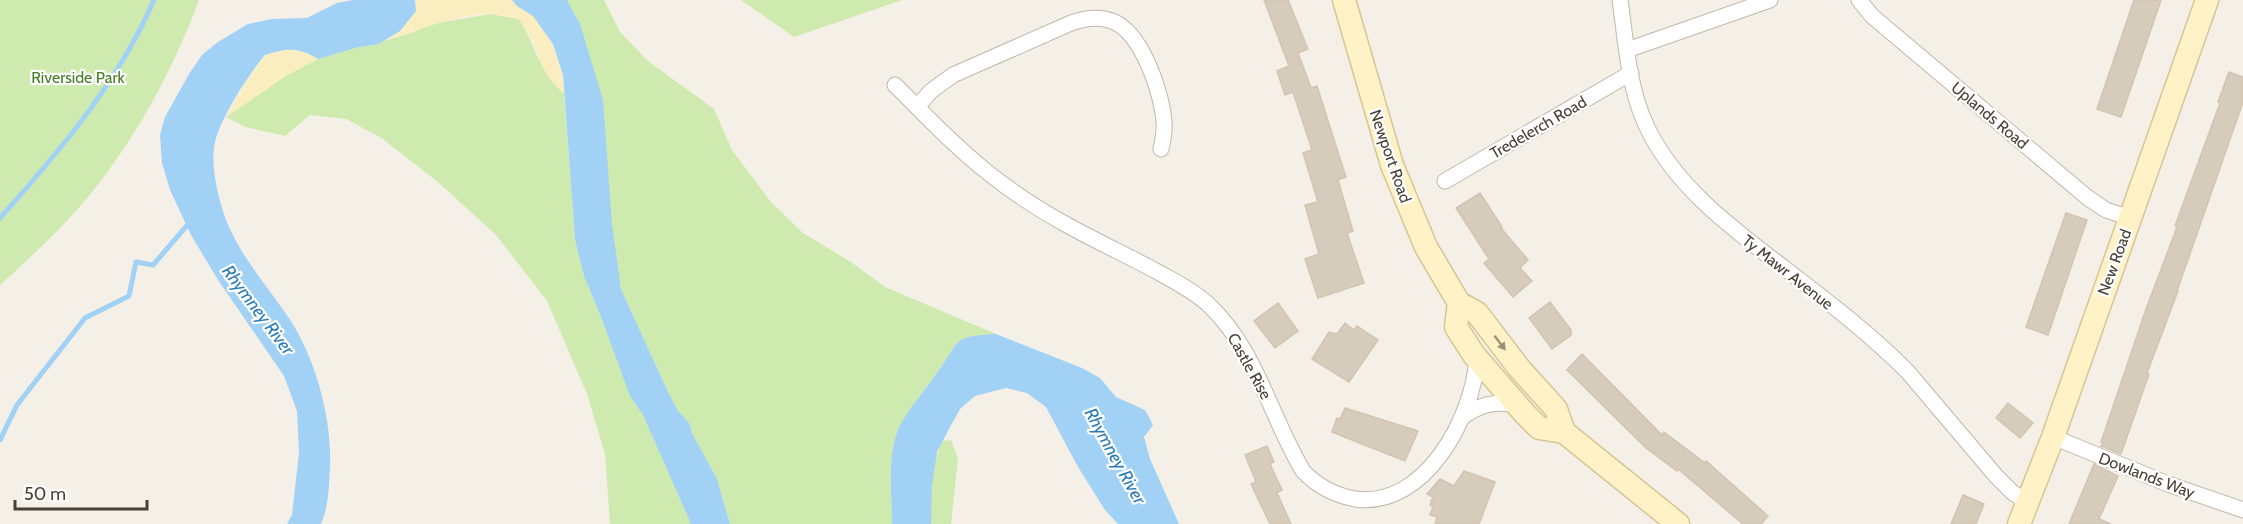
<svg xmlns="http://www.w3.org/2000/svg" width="2243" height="524" viewBox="0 0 2243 524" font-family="Cabin,sans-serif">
<rect width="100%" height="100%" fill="#f4f0e7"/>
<g fill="#cfeaae">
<path d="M0 0H199C174 67 140 131 96 187 68 223 33 255 0 285Z"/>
<path d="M567 0H604L620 32 648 61 714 109 732 150 771 202 803 233 851 262 885 287 996 334C949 336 961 342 936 374 925 390 911 406 901 423 886 451 892 493 892 524H730L717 479 692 433 690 424 678 411 668 392 621 289 580 24Z"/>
<polygon points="741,0 902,0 794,37"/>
<path d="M491 14 519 19C535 45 540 73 564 93L575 240 584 276 601 317 630 396 643 415 691 524H610L605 454 587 394 547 301 496 235 439 183 383 139 346 119 310 115 285 136 245 127 226 117 287 75 318 59 359 47 379 44 387 40 411 33 431 24Z"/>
<path d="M951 440 958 459 951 524H931C930 497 930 465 943 441Z"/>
</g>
<g fill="#faeec1">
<path d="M415 0H512C518 9 528 10 535 18 554 39 562 65 564 93 541 74 544 65 532 40 528 33 523 26 519 19 510 18 500 14 491 14 455 14 421 30 387 40L400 31 416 11Z"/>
<polygon points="292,49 305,52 318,59 287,75 226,117 246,82 265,55"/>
</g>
<g fill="#a1d1f4">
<path d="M353 0H415L416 11 400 31 379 44 359 47 318 59C298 47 288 48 265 55 248 75 221 117 215 142 209 167 221 213 233 235 249 268 275 295 294 326 317 365 332 421 330 466 329 486 329 505 321 524H287L292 515 299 453 297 411 284 376 218 280 191 235 170 190 162 163 160 135 165 117 189 74 202 55 218 42 248 24 272 19 307 18 337 3Z"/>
<polygon points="512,0 567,0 580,24 603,100 612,224 621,289 668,392 678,411 690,424 692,433 717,479 730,524 691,524 643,415 630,396 601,317 584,276 575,240 563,75 553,44 533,16 517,6"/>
<path d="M996 334 1082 368 1100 378 1116 397 1145 410 1153 425 1144 437 1150 459 1179 524H1118L1105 510 1078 467 1046 407 1027 393 1006 388 975 396 960 409 950 427 937 452 932 486 931 524H892C892 493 886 451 901 423 911 406 925 390 936 374 961 342 949 336 996 334Z"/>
</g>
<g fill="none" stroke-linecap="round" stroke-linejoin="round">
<g stroke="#a1d1f4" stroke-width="5">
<path d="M0 218C59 152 118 83 154 0"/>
<polyline points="0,440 17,405 85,318 129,296 136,262 153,265 190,222"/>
</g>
</g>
<g fill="#d6ccbc" stroke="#d2c4af" stroke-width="1.5">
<polygon points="1264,0 1288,0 1308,49 1298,53 1311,88 1317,86 1346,177 1338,180 1353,231 1347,233 1364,283 1318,298 1305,259 1319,254 1305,205 1318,202 1303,153 1312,150 1293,92 1285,95 1277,71 1289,66"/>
<polygon points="2134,0 2161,0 2121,117 2097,109"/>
<polygon points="2229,72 2243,77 2243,102 2177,291 2178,291 2147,373 2149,374 2121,454 2101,446 2103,443 2101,442 2145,312 2177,227 2175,226 2220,103 2218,102"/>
<polygon points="1480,193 1502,227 1501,228 1528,260 1520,268 1532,281 1513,297 1484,263 1489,259 1456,208"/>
<polygon points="2066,213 2087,220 2048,335 2026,327"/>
<polygon points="1550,302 1571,330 1571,335 1552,349 1529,318"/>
<polygon points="1278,303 1298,331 1275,348 1254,321"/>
<polygon points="1345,323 1354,330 1357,326 1378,340 1349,382 1312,359 1329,332 1337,334"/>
<polygon points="1582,354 1662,435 1664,432 1705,463 1706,461 1768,516 1761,524 1743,524 1678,469 1677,471 1646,448 1567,370"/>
<polygon points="2008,403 2033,423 2020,438 1996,418"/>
<polygon points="1345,408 1418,431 1405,461 1332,432 1337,418 1340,419"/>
<polygon points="1267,446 1274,462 1270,464 1282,490 1277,493 1291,524 1270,524 1251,484 1256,482 1245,455"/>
<polygon points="2094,464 2118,476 2099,519 2111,524 2069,524"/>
<polygon points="1464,471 1495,482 1479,524 1435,524 1437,517 1430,515 1433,507 1430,505 1433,497 1427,494 1440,479 1454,486"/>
<polygon points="1963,495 1984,504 1976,524 1951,524"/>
</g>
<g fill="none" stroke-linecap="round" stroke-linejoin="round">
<g stroke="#c0b8a9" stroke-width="17">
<g id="street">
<path d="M1620 0C1626 41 1628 86 1646 125 1674 186 1733 229 1784 268 1827 301 1869 333 1907 371L1996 476 2013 493 2028 502"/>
<polyline points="1859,0 1872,16 2088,198 2106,210 2130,218"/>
<polyline points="1627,50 1770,0"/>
<polyline points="895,85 917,107"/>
<path d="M1161 149C1163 140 1165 131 1164 122 1162 93 1142 32 1112 21 1098 16 1085 18 1071 23L953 75 931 91 917 107C966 157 1005 191 1067 225 1096 241 1126 255 1156 271 1174 281 1194 291 1209 305 1257 351 1270 416 1303 471 1317 486 1334 495 1355 499 1425 509 1474 416 1477 357"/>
<polyline points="1445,181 1631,73"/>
<path d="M1461 418C1479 405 1494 400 1517 405"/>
<polyline points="2053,437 2168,484 2243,510"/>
</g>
</g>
<g stroke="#d6c595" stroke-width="25">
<g id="secondary">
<polyline points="1344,0 1392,165 1426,247 1459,303 1477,313 1519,368 1556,409 1564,432 1678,524"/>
<polyline points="1459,303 1456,327 1474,355 1525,414 1539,428 1564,432"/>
<polyline points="2019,524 2053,437 2207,0"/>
</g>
</g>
<use href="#street" stroke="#fff" stroke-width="15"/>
<use href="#secondary" stroke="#fff2c6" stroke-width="22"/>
</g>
<defs><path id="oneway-solid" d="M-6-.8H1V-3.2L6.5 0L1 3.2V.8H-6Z" transform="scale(1.5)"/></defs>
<use fill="#9a9177" href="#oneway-solid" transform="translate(1500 343) rotate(53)"/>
<g text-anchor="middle" stroke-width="4.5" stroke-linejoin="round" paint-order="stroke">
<g font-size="16" fill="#467d26" stroke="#fff">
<text x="78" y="83">Riverside Park</text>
</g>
<g font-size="16" fill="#484136" stroke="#fff">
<text transform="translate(1990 115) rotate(40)" y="6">Uplands Road</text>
<text transform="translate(1538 127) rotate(-30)" y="6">Tredelerch Road</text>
<text transform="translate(1391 156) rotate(71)" y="6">Newport Road</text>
<text transform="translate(2114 262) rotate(-70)" y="6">New Road</text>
<text transform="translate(1788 272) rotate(38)" y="6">Ty Mawr Avenue</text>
<text transform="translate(1250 366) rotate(61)" y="6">Castle Rise</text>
<text transform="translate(2147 475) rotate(21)" y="6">Dowlands Way</text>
</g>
<g font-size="18" font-style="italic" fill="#297bb9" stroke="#fff">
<text transform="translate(258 310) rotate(53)" y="6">Rhymney River</text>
<text transform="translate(1115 456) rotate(61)" y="6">Rhymney River</text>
</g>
</g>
<path d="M15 500v9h132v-9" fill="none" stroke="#484136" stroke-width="3"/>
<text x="24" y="500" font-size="18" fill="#484136" stroke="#ffffff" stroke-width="4.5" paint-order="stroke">50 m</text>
</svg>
